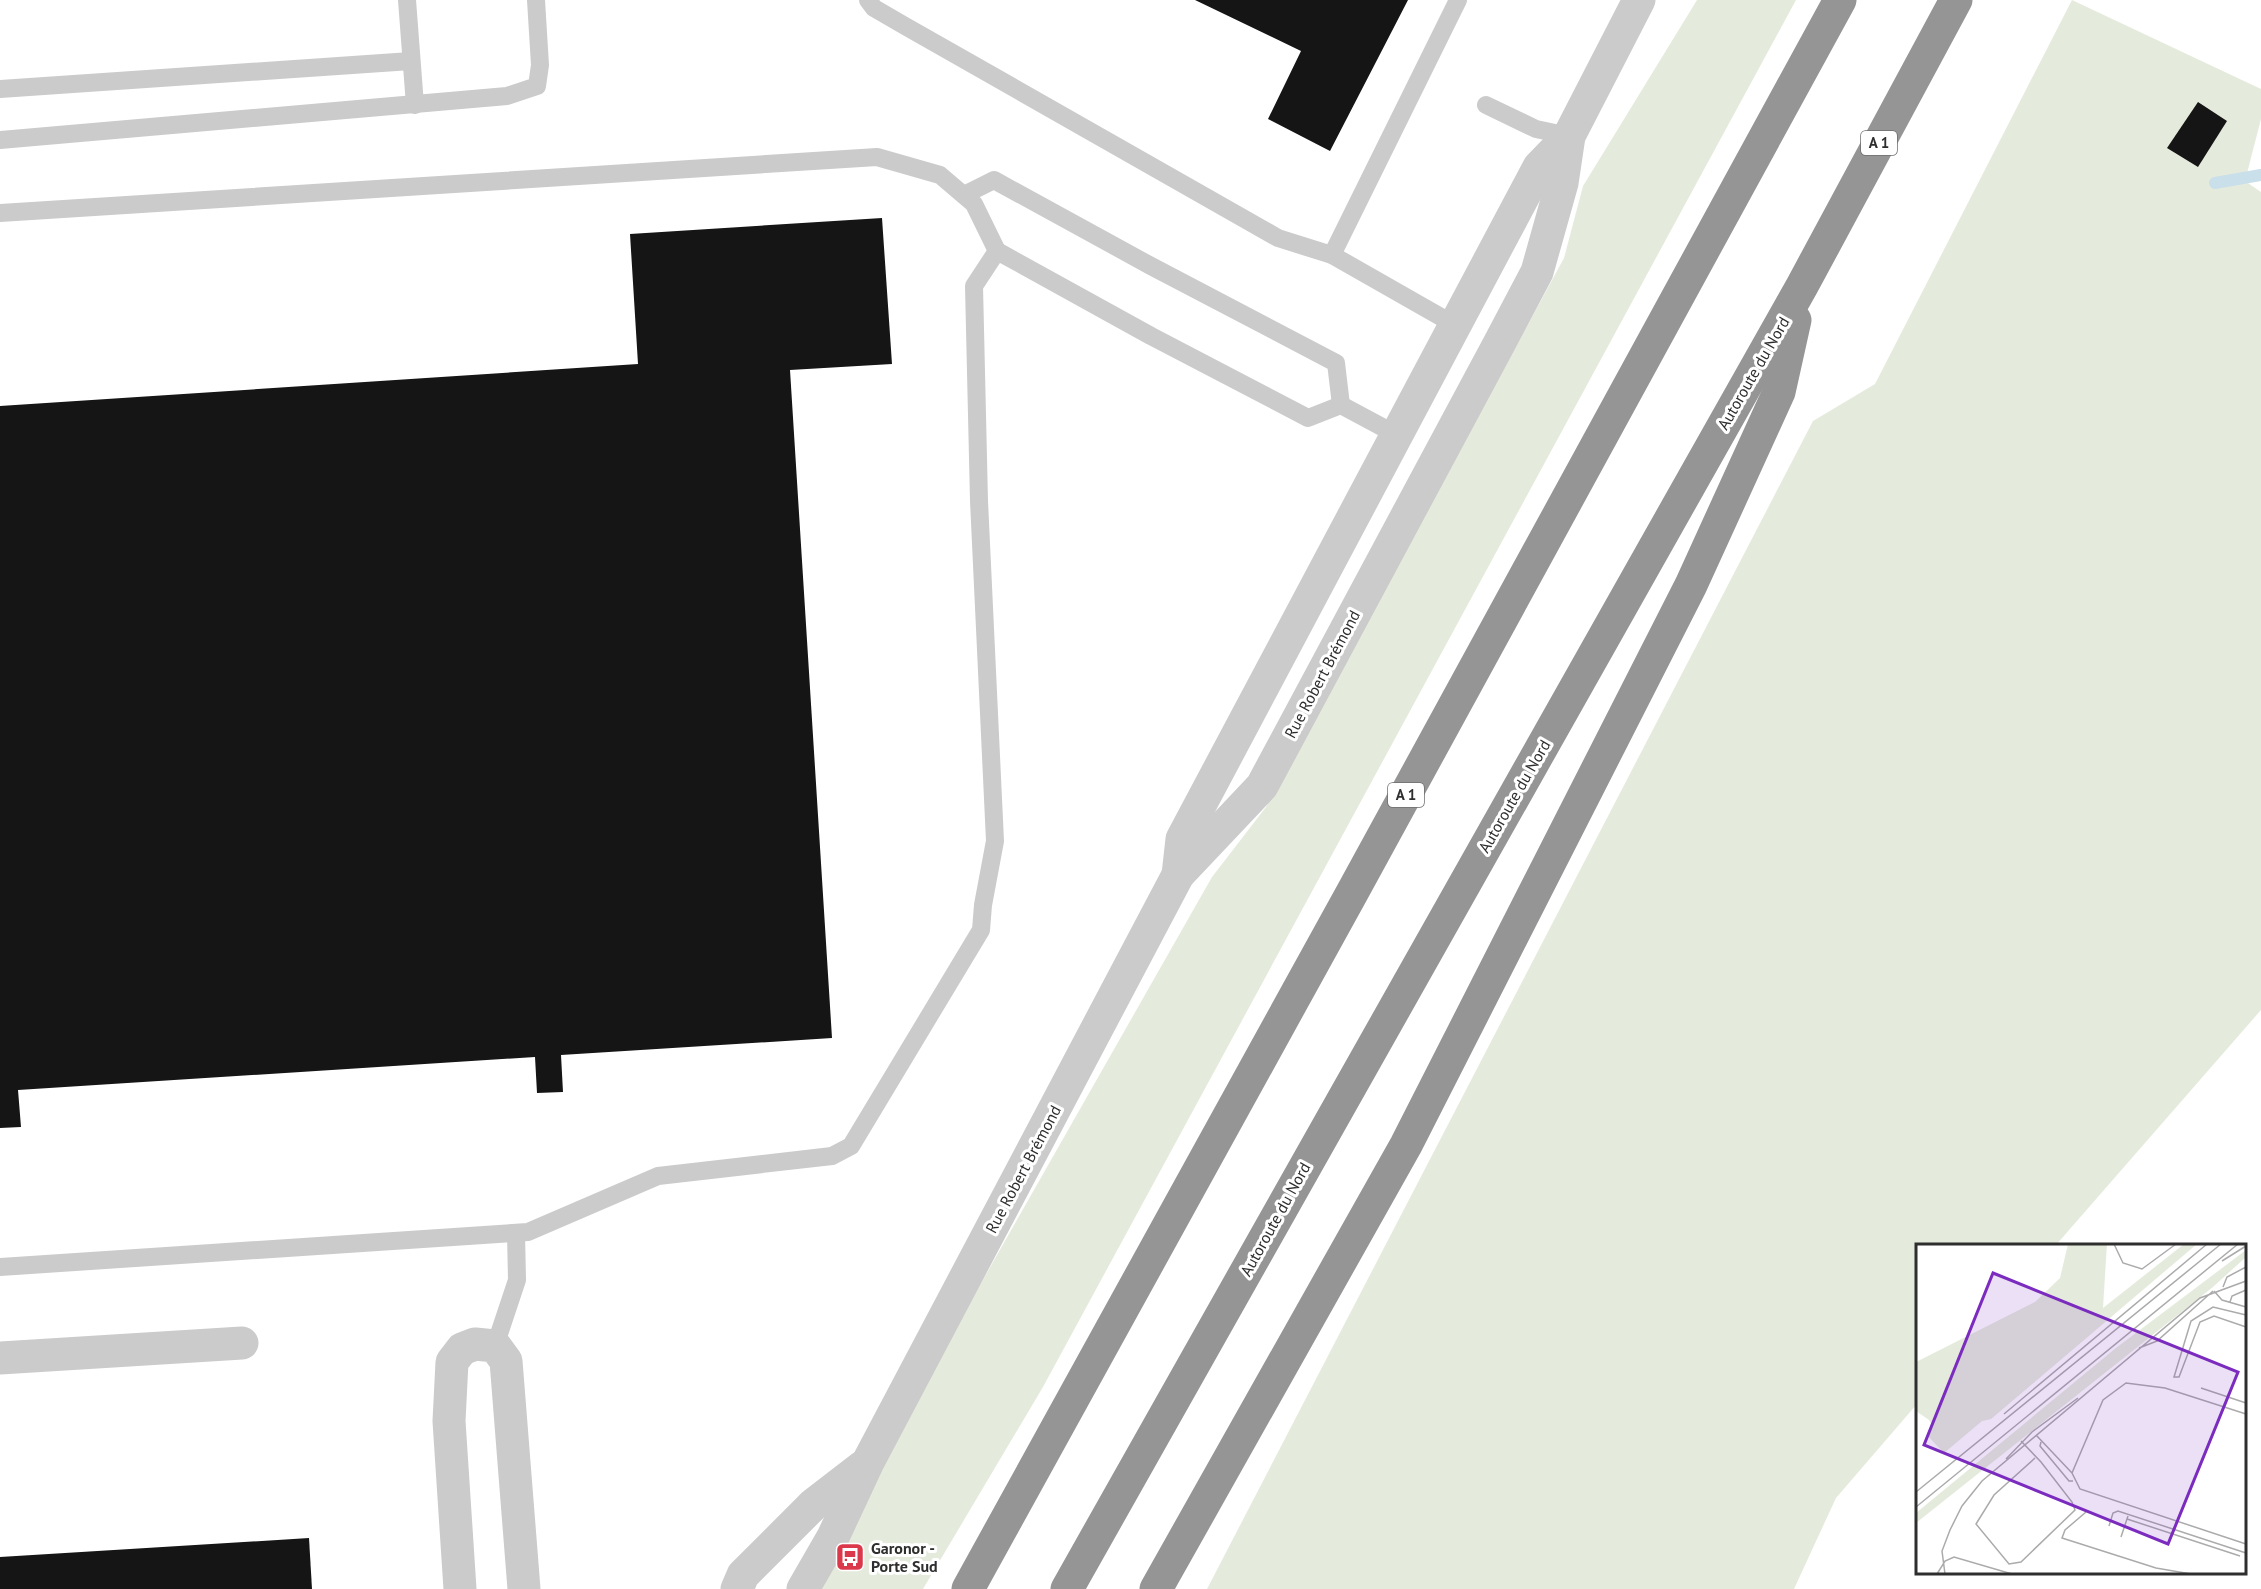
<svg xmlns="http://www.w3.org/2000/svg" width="2261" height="1589" viewBox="0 0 2261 1589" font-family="'PT Sans',sans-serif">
<rect width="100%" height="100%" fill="#fff"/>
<g fill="#e5ebdc">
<polygon points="1697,0 1796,0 1043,1387 923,1589 807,1589 1212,877 1266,807 1564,258 1583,186"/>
<polygon points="2072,0 2261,89 2261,119 2245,181 2261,192 2261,1010 2056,1245 1918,1246 1917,1404 1836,1498 1794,1589 1207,1589 1813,421 1875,384"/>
</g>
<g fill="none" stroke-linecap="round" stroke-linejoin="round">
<polyline stroke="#c9dfea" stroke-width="12" points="2215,183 2261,175"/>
</g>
<g fill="#151515">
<polygon points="1195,0 1408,0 1330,151 1268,119 1301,51"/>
<polygon points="2198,102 2227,121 2198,167 2167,148"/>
<polygon points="882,218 892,364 790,370 832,1038 561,1055 563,1092 537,1093 535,1057 18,1090 21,1127 0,1128 0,406 638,364 630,234"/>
<polygon points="309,1538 312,1589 0,1589 0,1557"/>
</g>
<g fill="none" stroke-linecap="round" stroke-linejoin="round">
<g stroke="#cbcbcb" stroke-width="18">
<polyline points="407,0 415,105"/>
<polyline points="868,0 874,8 905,26 1278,238 1332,255 1455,325"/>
<polyline points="0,89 411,61"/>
<polyline points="1486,105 1536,129 1569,136"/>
<polyline points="0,140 507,96 537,86 540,65 536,0"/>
<polyline points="964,195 994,180 1151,266 1336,363 1341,405"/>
<polyline points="0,213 877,157 940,175 974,204 997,251 974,286 979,501 995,841 983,905 981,930 851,1146 832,1156 658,1176 528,1232 0,1267"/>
<polyline points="997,251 1151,336 1308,418 1341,405"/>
<polyline points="1332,255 1458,0"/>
<polyline points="1341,405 1397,435"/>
<polyline points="495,1346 517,1280 516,1233"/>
</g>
<g stroke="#cbcbcb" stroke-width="33">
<polyline points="1178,875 1182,839 1539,167 1569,136 1639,0"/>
<polyline points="0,1358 242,1343"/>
<polyline points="460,1589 449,1421 452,1362 462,1349 475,1344 495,1346 506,1361 524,1589"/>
<polyline points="737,1589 743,1575 814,1504 862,1467"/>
<polyline points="803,1589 833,1537 868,1462 1178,875 1262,786 1499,344 1537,272 1562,183 1569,136"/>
</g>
<g stroke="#959595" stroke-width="33">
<polyline points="968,1589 1353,891 1840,0"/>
<polyline points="1067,1589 1802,286 1956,0"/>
<polyline points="1156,1589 1406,1145 1691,585 1779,392 1795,320"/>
</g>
</g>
<defs>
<g id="bus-square" transform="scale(1.5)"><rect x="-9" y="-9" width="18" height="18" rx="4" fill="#dc384c" stroke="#fff"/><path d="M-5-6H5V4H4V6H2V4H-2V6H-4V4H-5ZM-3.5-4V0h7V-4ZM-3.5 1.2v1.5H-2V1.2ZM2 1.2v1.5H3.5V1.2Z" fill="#fff"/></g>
</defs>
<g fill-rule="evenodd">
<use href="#bus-square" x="850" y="1557"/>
</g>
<g text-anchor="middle" stroke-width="6" stroke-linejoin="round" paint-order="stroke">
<g fill="#fff" stroke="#6d6d6d" stroke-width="1.5">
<rect x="1861" y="131" width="36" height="24" rx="4.5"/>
<rect x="1388" y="783" width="36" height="24" rx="4.5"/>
</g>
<g font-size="15" font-weight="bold" fill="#2e2e2e">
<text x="1879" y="148">A 1</text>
<text x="1406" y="800">A 1</text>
</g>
<g font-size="16" fill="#2e2e2e" stroke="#fff">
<text transform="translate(1753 373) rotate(-60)" y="6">Autoroute du Nord</text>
<text transform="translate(1322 674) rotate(-62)" y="6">Rue Robert Brémond</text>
<text transform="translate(1514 796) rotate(-60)" y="6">Autoroute du Nord</text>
<text transform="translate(1023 1169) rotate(-62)" y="6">Rue Robert Brémond</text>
<text transform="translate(1275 1219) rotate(-61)" y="6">Autoroute du Nord</text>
</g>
<g font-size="16" font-weight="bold" fill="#2e2e2e" stroke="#fff" text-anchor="start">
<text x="871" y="1554">Garonor -<tspan x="871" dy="18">Porte Sud</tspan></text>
</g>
</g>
<g transform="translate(1916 1244)">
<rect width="330" height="330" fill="#fff"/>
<path d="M152 0H191L187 64 268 0H281L75 175 66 177 28 209 11 191 17 182 13 176 0 167V118L119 58 144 34ZM330 6V13L297 43 0 279V269L200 104Z" fill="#e5ebdc"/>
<path fill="none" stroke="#ababab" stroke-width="1.5" d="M198 0 207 19 226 25 260 0M306 17 330 2M307 43 311 33 330 23M298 47 306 56 330 63M314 58 316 52 330 46M330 71 297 63 275 77 258 133H263L284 78 298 72 330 83M223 104 241 97 297 47M285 144 330 159M88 170 291 0M330 170 249 144 210 139 187 156 156 229 164 245 330 300M120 191 156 229M105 197 125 218 156 258 159 266 105 318 93 320 60 280 78 251 119 214M125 198 124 202 153 237H157M90 215 116 188 162 154M0 248 305 0M0 263 322 0M170 268 149 286 146 294 240 324 275 330M211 275 324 312M193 282 197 269 202 267 330 309M205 293 212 272M21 330 29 317 38 313 96 330M29 330 26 307 34 286 46 262 66 237 284 54 330 37M50 330H70"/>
<path fill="#7b2cbf" fill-opacity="0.15" stroke="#7b2cbf" stroke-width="3" d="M77 29 322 128 252 300 8 201Z"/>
<rect width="330" height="330" fill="none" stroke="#2e2e2e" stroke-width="3"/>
</g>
</svg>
